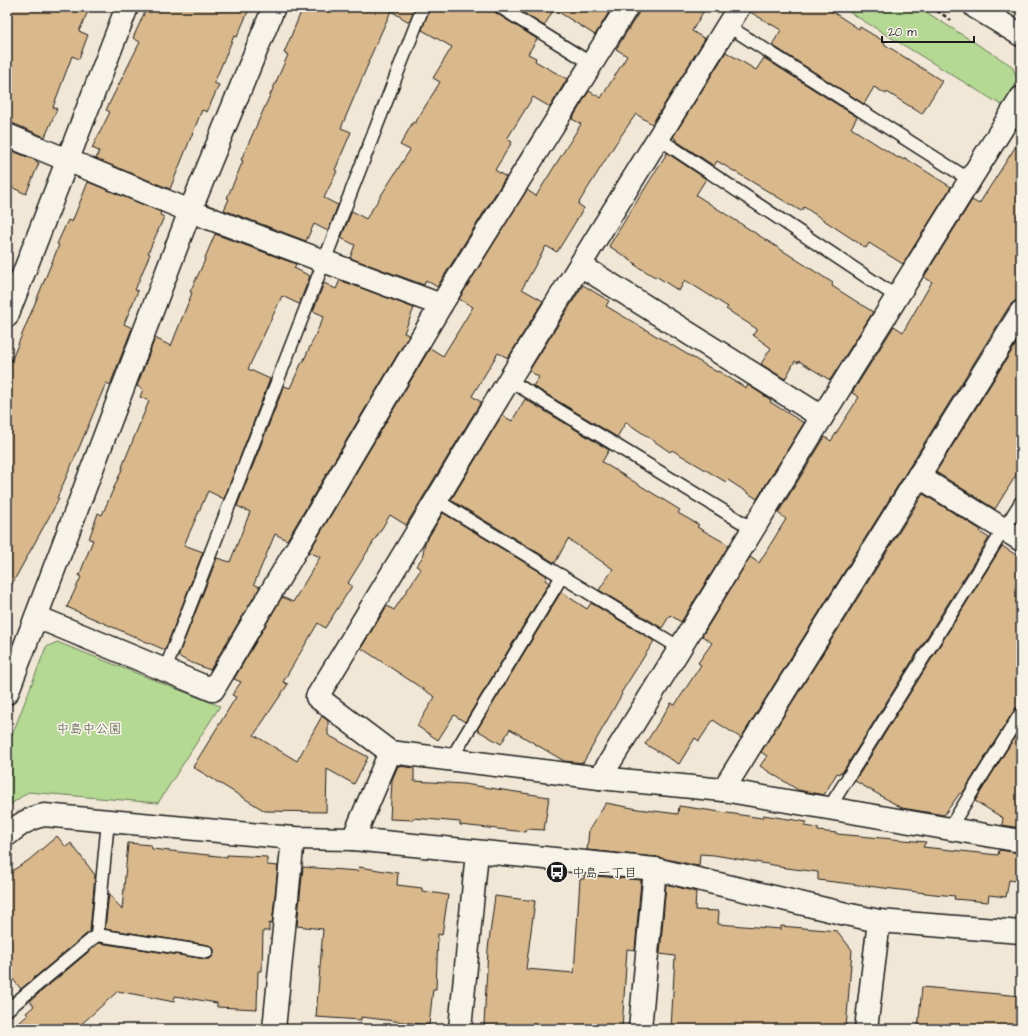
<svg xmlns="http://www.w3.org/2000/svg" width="1028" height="1036" viewBox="0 0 1028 1036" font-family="'Architects Daughter','Klee One',sans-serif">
<rect width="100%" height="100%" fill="#f1e7d6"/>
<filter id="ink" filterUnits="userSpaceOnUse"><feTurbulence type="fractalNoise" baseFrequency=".025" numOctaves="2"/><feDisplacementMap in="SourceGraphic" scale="8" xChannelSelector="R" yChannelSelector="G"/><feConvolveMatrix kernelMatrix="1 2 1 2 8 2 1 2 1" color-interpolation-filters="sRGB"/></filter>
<g filter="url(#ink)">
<g fill="#b4d993" stroke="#687a58">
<polygon points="841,7 918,7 1012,66 1018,80 1003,106"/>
<polygon points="57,642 220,706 158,803 28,792 7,807 7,748 46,647"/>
</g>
<g fill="#d9b98c" stroke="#1c1c1c">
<polygon points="7,7 90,7 79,31 88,35 79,59 72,56 53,107 57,109 45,137 12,123 7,123"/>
<polygon points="147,7 250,7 237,37 234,36 214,83 219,85 207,112 202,110 170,189 96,159 99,151 92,148 110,112 106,110 140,42 133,38"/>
<polygon points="303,7 415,7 409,22 391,11 368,62 369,62 341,128 351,132 335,170 337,171 324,198 338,205 328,231 314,224 306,241 224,210 229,199 227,198 243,161 241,160 288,55 284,53"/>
<polygon points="430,7 493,7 496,13 537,39 528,54 536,58 535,61 567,79 550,107 533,97 507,139 512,142 495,170 506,177 437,287 426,280 424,285 350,258 355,245 341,238 352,211 366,219 410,150 400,145 413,122 415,123 440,82 433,78 452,47 422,30"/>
<polygon points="514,7 612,7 595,35 554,9 544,26"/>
<polygon points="639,7 706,7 692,31 705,39 652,124 636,114 616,143 578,204 584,208 557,252 546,246 522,289 543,301 508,358 498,353 472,396 481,402 406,525 390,515 348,583 352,586 325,628 318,623 283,682 288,684 254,735 297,761 322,716 328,721 328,735 368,757 354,784 327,769 326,812 265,811 193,767 236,697 232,695 241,682 234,679 282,597 293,602 320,557 309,552 430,348 443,356 473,307 459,299 527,190 536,196 581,124 572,119 589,91 601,98 627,56 616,49 638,14"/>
<polygon points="751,7 825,7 859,29 860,27 885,42 884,44 942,81 922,114 887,92 886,94 874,87 864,104 772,45 781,30 750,12"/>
<polygon points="726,52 756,70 764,58 857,117 851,128 898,158 899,157 904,160 905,158 951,187 903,264 869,243 866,248 804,207 801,211 717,161 714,166 675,140 676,139 673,137"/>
<polygon points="1021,138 1021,300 1015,301 1010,305 741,738 713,720 699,741 695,738 679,764 645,744 671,703 675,705 701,665 698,663 712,643 702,636 750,557 759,563 786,519 778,513 825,437 831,441 859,397 852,393 894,326 903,332 932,282 924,277 972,200 979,204"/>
<polygon points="7,149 35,160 35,161 39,163 26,194 7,185"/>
<polygon points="667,153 706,179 696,195 833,283 832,286 873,312 830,380 799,361 798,363 795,361 785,379 761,364 771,348 753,335 757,329 726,309 728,307 685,280 679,291 656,276 655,277 635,265 636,264 609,246"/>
<polygon points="88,182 161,212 160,215 164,217 148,253 150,254 135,290 138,291 124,324 132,328 110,385 106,383 79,448 57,498 59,499 7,593 7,371 59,245 57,244 68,220 72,222"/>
<polygon points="215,234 296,264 294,268 310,276 299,304 282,296 248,369 270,379 224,499 208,491 184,545 203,552 165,650 67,607 81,577 79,576 93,540 89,539 98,513 102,515 123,467 122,467 149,401 140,397 143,389 137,386 155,338 171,346 192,293 190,292 205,260 204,260"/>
<polygon points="340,280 414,308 404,333 409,335 287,540 275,534 254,584 260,587 210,670 187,661 178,656 217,558 230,562 250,512 237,506 284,386 290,388 302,362 303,362 324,316 313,311 324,283 336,289"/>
<polygon points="583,285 609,301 606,306 717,372 718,371 746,388 748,385 771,400 770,402 804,423 757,499 728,480 726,482 672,450 670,452 626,422 617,437 533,386 539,377 529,371"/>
<polygon points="1021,336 1021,467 995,509 936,472"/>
<polygon points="525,399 609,450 602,462 680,510 678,513 699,525 697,527 729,545 681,622 670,615 662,628 599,590 613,569 568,539 555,563 451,500 502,415 512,421"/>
<polygon points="923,494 981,530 980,532 989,538 842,773 840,772 839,774 837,773 824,795 798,790 760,766 767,756 761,752"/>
<polygon points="443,513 547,576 545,580 549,583 465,722 454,715 438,740 417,726 435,697 361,648 387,606 394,610 421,569 416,566 422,558 425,543"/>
<polygon points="1002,546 1021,558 1021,706 1015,709 962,794 960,793 944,815 902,808 855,781"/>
<polygon points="561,592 587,609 591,603 654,641 621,693 622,694 583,763 564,761 510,729 501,744 477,730"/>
<polygon points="1021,727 1021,828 1002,825 1003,818 975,801"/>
<polygon points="398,766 414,768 414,781 464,784 549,797 544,830 527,829 526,832 460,825 460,822 413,818 413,820 390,819 392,780"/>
<polygon points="606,803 638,809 678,814 679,806 762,818 763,815 807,822 804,826 818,828 818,831 837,833 837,834 926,842 923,847 998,855 999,850 1021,853 1021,882 1009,880 1006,897 989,895 988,902 954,899 955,896 934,894 818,880 818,872 779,867 779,866 714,855 700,854 699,866 656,857 587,850 589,830"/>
<polygon points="57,836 66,847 71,843 95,875 90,931 21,989 7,972 7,874 29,860"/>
<polygon points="128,843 151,845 152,849 227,857 227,855 267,857 267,865 278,866 272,924 269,923 269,931 263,931 262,971 258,971 257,1009 217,1007 217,1003 175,996 174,1002 118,991 76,1029 12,1029 28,1015 26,1013 34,1006 30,1001 99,943 206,959 210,959 213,956 214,953 214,949 208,945 105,929 109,893 122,910"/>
<polygon points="303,867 358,871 359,867 398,873 397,885 422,888 422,891 448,895 442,935 438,934 436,989 433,989 429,1025 361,1017 361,1020 316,1017 323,929 297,926"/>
<polygon points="584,875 641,880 635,950 627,949 622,1029 549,1029 484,1025 488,949 495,896 535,901 526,969 574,973 580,879 584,879"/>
<polygon points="666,884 696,892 695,910 719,911 718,924 781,929 781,926 837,931 852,950 846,1029 671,1029 675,956 660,954"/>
<polygon points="922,987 1021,996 1021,1029 918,1029"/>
</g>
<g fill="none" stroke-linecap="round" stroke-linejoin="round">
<g stroke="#1c1c1c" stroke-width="15">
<g id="lane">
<polyline points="500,7 592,64"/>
<polyline points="728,26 970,180"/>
<polyline points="658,138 897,297"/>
<polyline points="509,380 753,529"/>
<polyline points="436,500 680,648"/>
<polyline points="165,670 423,7"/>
<polyline points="451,759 562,576"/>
<polyline points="829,808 1021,502"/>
<polyline points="949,829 1021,713"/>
<polyline points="97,935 207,952"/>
<polyline points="7,1010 97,935 108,821"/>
</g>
</g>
<g stroke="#1c1c1c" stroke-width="25">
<g id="street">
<polyline points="739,7 509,380 317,697 390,752 600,778 723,790 1021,841"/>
<polyline points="7,135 190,211 441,305"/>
<polyline points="580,265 822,417"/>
<polyline points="7,316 127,7"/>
<polyline points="918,476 1021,540"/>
<polyline points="37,617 213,690 441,305 627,7"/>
<polyline points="7,693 190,211 274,7"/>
<polyline points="600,778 822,417 1021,98"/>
<polyline points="723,790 1021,312"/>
<polyline points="353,839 390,752"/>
<polyline points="274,1029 293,838"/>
<polyline points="460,1029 477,852"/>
<polyline points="640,1029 655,869"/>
<polyline points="866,1029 879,921"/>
</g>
</g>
<g stroke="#1c1c1c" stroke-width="25">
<g id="secondary">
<polyline points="975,7 1021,35"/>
<path d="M7 835C19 825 29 818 44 815L293 838 353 839 655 869 846 914 879 921 1021 932"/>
</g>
</g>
<polyline stroke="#1c1c1c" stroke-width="2.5" stroke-dasharray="4 3" stroke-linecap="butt" points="931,7 951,20"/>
<use href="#lane" stroke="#f7f3e8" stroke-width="12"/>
<use href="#street" stroke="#f7f3e8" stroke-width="22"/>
<use href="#secondary" stroke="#f7f3e8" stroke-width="22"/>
</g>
</g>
<defs>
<g id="bus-disc" transform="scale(1.15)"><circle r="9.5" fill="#1c1c1c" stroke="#f7f3e8"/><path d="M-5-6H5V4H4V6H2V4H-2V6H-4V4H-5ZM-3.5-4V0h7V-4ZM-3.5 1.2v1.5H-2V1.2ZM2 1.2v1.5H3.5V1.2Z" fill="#fff"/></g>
</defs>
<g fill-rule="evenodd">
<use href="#bus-disc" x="557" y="872"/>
</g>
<g text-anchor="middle" stroke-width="3.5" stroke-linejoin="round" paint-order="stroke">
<g font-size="13" fill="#4a5540" stroke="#f7f3e8">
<text x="89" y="733">中島中公園</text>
</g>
<g font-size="13" fill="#1c1c1c" stroke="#f7f3e8" text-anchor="start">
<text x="572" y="877">中島一丁目</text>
</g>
</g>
<rect width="1028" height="1036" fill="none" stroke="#f7f3e8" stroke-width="24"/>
<rect x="12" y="12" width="1004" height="1012" fill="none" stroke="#1c1c1c" stroke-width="1.5" filter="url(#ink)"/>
<path d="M882 36v6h92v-6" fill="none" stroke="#1c1c1c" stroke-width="2"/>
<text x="888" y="36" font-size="12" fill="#1c1c1c" stroke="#f7f3e8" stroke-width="3" paint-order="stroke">20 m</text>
</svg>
